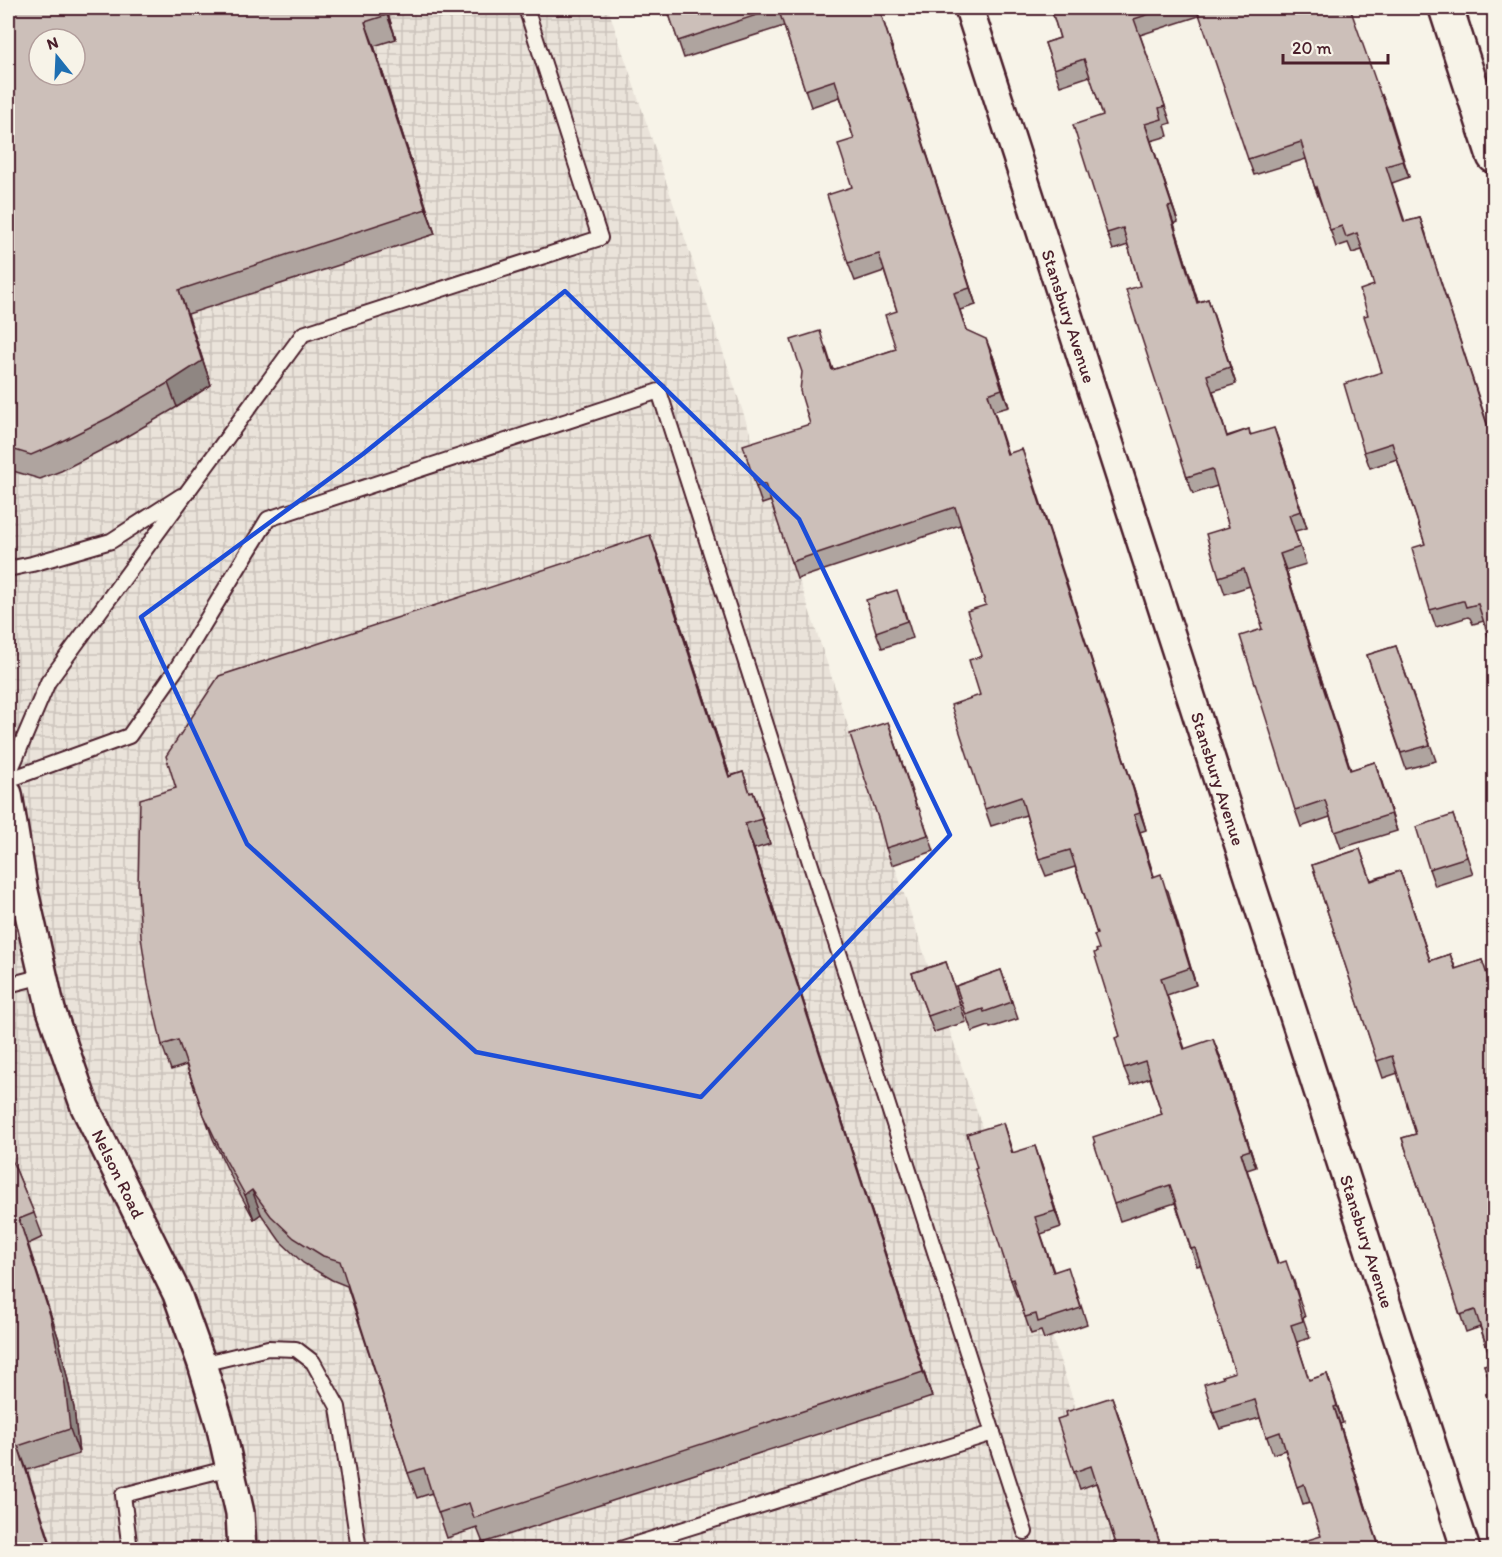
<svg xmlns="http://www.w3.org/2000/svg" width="1502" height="1557" viewBox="0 0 1502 1557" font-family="Itim,sans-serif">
<defs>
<pattern id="industrial-grid" width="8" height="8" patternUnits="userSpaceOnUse" patternTransform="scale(1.5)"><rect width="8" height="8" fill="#eae3da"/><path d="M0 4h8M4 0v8" fill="none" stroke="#cac2bb"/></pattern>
</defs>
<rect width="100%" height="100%" fill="#f7f3e8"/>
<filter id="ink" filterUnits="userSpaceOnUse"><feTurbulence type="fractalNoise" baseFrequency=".0167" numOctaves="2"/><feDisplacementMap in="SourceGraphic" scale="12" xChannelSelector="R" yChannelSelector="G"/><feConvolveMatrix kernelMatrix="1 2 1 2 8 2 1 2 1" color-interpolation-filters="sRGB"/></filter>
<g filter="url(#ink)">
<path fill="url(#industrial-grid)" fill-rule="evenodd" d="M8 8H608L1123 1549 8 1550ZM39 39H75V75H39Z"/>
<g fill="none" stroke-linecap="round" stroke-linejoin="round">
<g stroke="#4a1f2b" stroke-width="18">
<g id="lane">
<polyline points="8,569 32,564 111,541 181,496"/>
<polyline points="8,776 48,682 303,334 600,238 526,8"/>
<polyline points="8,780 129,736 177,668 268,519 659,391 993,1433"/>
<polyline points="8,985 43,976"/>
<polyline points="202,1364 268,1348 296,1349 313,1362 338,1407 359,1550"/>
<polyline points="130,1550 123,1495 230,1468"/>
<polyline points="617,1550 993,1433 1025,1532"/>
</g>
</g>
<g stroke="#4a1f2b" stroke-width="32">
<g id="street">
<path id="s1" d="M969 8 1466 1550"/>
<path id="s2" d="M8 794 23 887 51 1010 85 1107 177 1294 202 1364 220 1424 240 1513 242 1550"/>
</g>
</g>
<g stroke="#4a1f2b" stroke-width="38">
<polyline id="secondary" points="1446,8 1494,156"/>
</g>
<use href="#lane" stroke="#f7f3e8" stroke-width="14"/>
<use href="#street" stroke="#f7f3e8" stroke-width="27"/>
<use href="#secondary" stroke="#f7f3e8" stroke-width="33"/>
</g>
<g fill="#afa49f" stroke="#4a1f2b" stroke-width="1.5">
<polygon points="8,8 386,8 396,39 374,46 435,234 188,314 211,385 177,407 119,441 61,471 40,479 13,471 8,468"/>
<polygon points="667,8 879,8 976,305 960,310 966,330 993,356 1009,407 994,411 1008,454 1029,467 1137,799 1146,830 1140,832 1154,876 1168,891 1196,985 1167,995 1185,1049 1220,1056 1256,1167 1247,1170 1278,1263 1293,1278 1305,1317 1303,1318 1310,1338 1297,1342 1309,1380 1327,1374 1343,1423 1340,1424 1367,1510 1381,1550 1304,1550 1321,1536 1310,1502 1303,1504 1285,1450 1273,1454 1260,1418 1220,1429 1213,1412 1223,1378 1235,1372 1201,1265 1197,1266 1175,1203 1120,1221 1114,1204 1162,1114 1150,1078 1131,1085 1124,1068 1120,1036 1097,952 1099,949 1097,934 1075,867 1046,876 1039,859 1026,815 991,826 985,809 980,695 982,656 986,605 960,525 797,579 771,501 762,504 756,487 810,424 826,348 833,370 896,349 897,311 884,271 855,281 848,263 854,139 840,97 811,107 784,26 684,58"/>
<polygon points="1051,8 1196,8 1199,16 1140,35 1171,123 1165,125 1168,136 1151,141 1178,222 1174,224 1198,302 1208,299 1236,384 1213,391 1227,436 1249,429 1250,434 1280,444 1307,528 1295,531 1306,564 1286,570 1351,770 1375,762 1397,831 1341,848 1330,817 1301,827 1295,810 1262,629 1262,623 1250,586 1225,594 1219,577 1229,527 1217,486 1193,494 1187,477 1140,286 1128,245 1113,250 1107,233 1103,115 1090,76 1060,86 1045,43 1060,38"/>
<polygon points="1382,95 1409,177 1392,183 1405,222 1420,218 1426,234 1484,621 1473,624 1470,618 1468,617 1436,627 1430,610 1425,544 1397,459 1370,468 1364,452 1382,372 1368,315 1374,285 1362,250 1352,253 1348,243 1336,247 1322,204 1321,204 1315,188 1306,159 1254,175 1248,159"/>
<polygon points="659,559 730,776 743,772 750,793 753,792 762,817 770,844 754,849 932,1397 483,1543 477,1528 447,1538 432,1493 417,1498 408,1473 347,1286 332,1280 303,1263 280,1241 261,1214 254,1219 233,1181 213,1139 186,1065 171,1070 162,1045 176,788"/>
<polygon points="903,606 913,638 882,648 876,632"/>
<polygon points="1396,646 1436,761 1406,769 1367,655"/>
<polygon points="894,739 917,809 925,825 934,851 892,865 886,848"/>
<polygon points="1453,815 1473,874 1435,886 1429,869"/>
<polygon points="1360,849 1371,880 1400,871 1430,961 1450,954 1456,969 1482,960 1494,995 1494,1421 1486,1394 1493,1391 1484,1365 1492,1363 1480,1327 1466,1332 1429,1219 1402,1138 1416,1134 1398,1073 1383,1078 1312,865"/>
<polygon points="946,962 966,1022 934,1032 912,973"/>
<polygon points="1001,970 1018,1019 990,1028 989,1026 972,1032 956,986"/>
<polygon points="1003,1123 1013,1153 1041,1163 1061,1227 1041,1234 1054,1272 1074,1284 1087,1324 1044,1339 1041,1331 1031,1334 1018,1296 1017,1297 1011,1280 977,1168"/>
<polygon points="8,1151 34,1213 43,1237 28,1244 59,1340 74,1408 79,1454 27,1470 8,1550"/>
<polygon points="1118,1414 1162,1550 1118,1550 1096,1483 1080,1489 1074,1472"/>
</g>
<g fill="#8f8682" stroke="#4a1f2b" stroke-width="1.5">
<polygon points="385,8 386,8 396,39 387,15"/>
<polygon points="879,8 908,95 976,305 970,288"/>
<polygon points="365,22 374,46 435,234 426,209"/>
<polygon points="1382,95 1389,112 1409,177 1403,161"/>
<polygon points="1145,124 1151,141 1178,222 1172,206"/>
<polygon points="1168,207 1174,224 1203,319 1197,303"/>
<polygon points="1420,218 1494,444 1494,446"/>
<polygon points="179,290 211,385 177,407 168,383"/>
<polygon points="1208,299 1214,316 1236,384 1230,367"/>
<polygon points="986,339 993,356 1009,407 1002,389"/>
<polygon points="1274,428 1280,444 1307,528 1301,511"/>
<polygon points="1022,449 1137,799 1146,830 1140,813"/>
<polygon points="650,535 659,559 738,801 729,777"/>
<polygon points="1280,554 1286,570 1356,787 1350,770"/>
<polygon points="888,722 894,739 923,825 917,809"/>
<polygon points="1375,762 1381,779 1397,831 1391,814"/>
<polygon points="753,792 762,817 770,844 762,819"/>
<polygon points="1134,815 1140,832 1159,894 1153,877"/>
<polygon points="745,824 754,849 932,1397 923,1372"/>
<polygon points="1400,871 1406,888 1436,978 1430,961"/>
<polygon points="1169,901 1175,918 1196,985 1190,968"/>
<polygon points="1213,1039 1220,1056 1256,1167 1250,1150"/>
<polygon points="1035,1146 1041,1163 1061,1227 1055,1211"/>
<polygon points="1241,1153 1247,1170 1283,1281 1277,1264"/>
<polygon points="252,1190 261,1214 254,1219 245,1195"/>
<polygon points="19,1219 59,1340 74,1408 79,1454 70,1429"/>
<polygon points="1327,1374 1333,1391 1343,1423 1337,1406"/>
<polygon points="1112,1397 1118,1414 1162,1550 1161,1547"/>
<polygon points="1334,1407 1340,1424 1372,1527 1366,1510"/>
<polygon points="18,1446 27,1470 53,1550 52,1550"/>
</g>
<g fill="#ccbfb9" stroke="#4a1f2b" stroke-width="1.5" fill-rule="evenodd">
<path d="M8 8H385L387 15 365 22 426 209 179 290 202 361 168 383 110 417 52 446 31 455 8 448ZM39 39H75V75H39Z"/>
<polygon points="667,8 879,8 970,288 954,293 966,330 986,339 1002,389 988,394 1007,454 1022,449 1131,782 1140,813 1134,815 1153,877 1161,874 1190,968 1161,978 1184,1049 1213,1039 1250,1150 1241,1153 1277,1264 1286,1261 1299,1300 1297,1300 1303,1321 1291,1325 1309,1380 1327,1374 1337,1406 1334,1407 1366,1510 1367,1510 1380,1550 1304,1550 1301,1542 1321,1536 1304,1484 1297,1487 1280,1432 1266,1437 1255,1400 1213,1412 1204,1384 1223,1378 1222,1376 1235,1372 1195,1248 1191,1249 1170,1185 1114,1204 1094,1143 1095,1143 1093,1137 1162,1114 1145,1061 1124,1068 1115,1038 1120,1036 1094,953 1097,952 1096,950 1099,949 1094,935 1097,934 1070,850 1039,859 1021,797 985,809 951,705 980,695 969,660 982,656 967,611 986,605 955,507 791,562 765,484 756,487 743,445 810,424 800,391 802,372 791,340 820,331 832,370 896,349 885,315 897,311 879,254 848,263 827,195 852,187 838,144 854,139 835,80 805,90 778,8 678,41"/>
<polygon points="1051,8 1168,8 1134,19 1165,106 1159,108 1162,119 1145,124 1172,206 1168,207 1197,303 1208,299 1230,367 1207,375 1227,437 1249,429 1250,435 1274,428 1301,511 1289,515 1300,547 1280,554 1350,770 1375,762 1391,814 1335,832 1325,800 1295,810 1240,636 1262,629 1260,623 1262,623 1244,569 1219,577 1206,534 1229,527 1212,469 1187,477 1126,290 1140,286 1123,228 1107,233 1073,125 1103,115 1084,59 1054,69 1045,43 1060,38"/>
<polygon points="1209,8 1350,8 1381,96 1382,95 1403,161 1386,166 1404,222 1420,218 1494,446 1494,654 1478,604 1466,607 1464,601 1462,601 1430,610 1412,548 1425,544 1392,443 1364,452 1344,384 1382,372 1364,316 1368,315 1360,290 1374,285 1357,233 1346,237 1342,226 1330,230 1316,187 1315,188 1301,142 1248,159 1198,11"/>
<polygon points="650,535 729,777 743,772 750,793 753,792 762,819 745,824 923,1372 474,1518 469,1503 438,1513 424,1468 408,1473 340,1261 323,1256 294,1238 271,1216 252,1190 245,1195 224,1157 204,1115 178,1040 162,1045 148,984 141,937 138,887 140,799 176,788 166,756 219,676"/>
<polygon points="897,590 907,621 876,632 866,600"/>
<polygon points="1396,646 1430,745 1401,753 1367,655"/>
<polygon points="1494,705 1494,717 1491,707"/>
<polygon points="888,722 917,809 919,808 928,835 886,848 879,821 850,734"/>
<polygon points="1453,815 1467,857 1429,869 1416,827"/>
<polygon points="1360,849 1371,881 1400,871 1430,961 1450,954 1455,969 1482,960 1494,995 1494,1421 1486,1394 1493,1391 1484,1365 1492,1363 1475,1310 1460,1315 1429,1219 1402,1138 1416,1134 1392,1056 1377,1061 1312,865"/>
<polygon points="946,962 960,1005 928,1016 912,973"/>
<polygon points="1001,970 1012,1002 984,1012 983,1009 966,1015 956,986"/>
<polygon points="1003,1123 1012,1153 1035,1146 1055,1211 1035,1217 1053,1272 1068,1267 1081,1308 1038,1322 1036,1314 1025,1317 1013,1279 1011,1280 975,1169 977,1168 967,1134"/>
<polygon points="8,1151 34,1213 19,1219 50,1315 65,1384 70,1429 18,1446 52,1550 8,1550"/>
<polygon points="1112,1397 1161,1547 1154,1550 1118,1550 1091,1466 1074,1472 1057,1419 1067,1416 1066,1412"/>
</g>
</g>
<path fill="none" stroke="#1d4ed8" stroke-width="4.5" stroke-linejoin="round" d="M565 291 799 519 950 835 701 1097 476 1052 247 844 141 617 363 454Z"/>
<g text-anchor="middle" stroke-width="4.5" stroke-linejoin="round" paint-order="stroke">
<g font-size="18" fill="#4a1f2b" stroke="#f7f3e8">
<text dy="6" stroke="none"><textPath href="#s1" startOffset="324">Stansbury Avenue</textPath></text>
<text dy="6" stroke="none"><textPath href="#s1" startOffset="810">Stansbury Avenue</textPath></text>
<text dy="6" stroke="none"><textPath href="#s2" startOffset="398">Nelson Road</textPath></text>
<text dy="6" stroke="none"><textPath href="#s1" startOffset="1296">Stansbury Avenue</textPath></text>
</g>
</g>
<rect width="1502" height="1557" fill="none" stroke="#f7f3e8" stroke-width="30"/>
<rect x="15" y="15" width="1472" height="1527" fill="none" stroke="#4a1f2b" stroke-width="2" filter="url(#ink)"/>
<g transform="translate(57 57) rotate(342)"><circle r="28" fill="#f7f3e8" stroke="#b29e9c" stroke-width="1.5"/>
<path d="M0-4.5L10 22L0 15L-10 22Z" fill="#1f6fb2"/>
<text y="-9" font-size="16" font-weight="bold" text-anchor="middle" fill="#4a1f2b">N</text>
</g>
<path d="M1283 54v9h105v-9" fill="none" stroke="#4a1f2b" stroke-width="3"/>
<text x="1292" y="54" font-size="18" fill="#4a1f2b" stroke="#f7f3e8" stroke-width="4.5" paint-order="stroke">20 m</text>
</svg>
